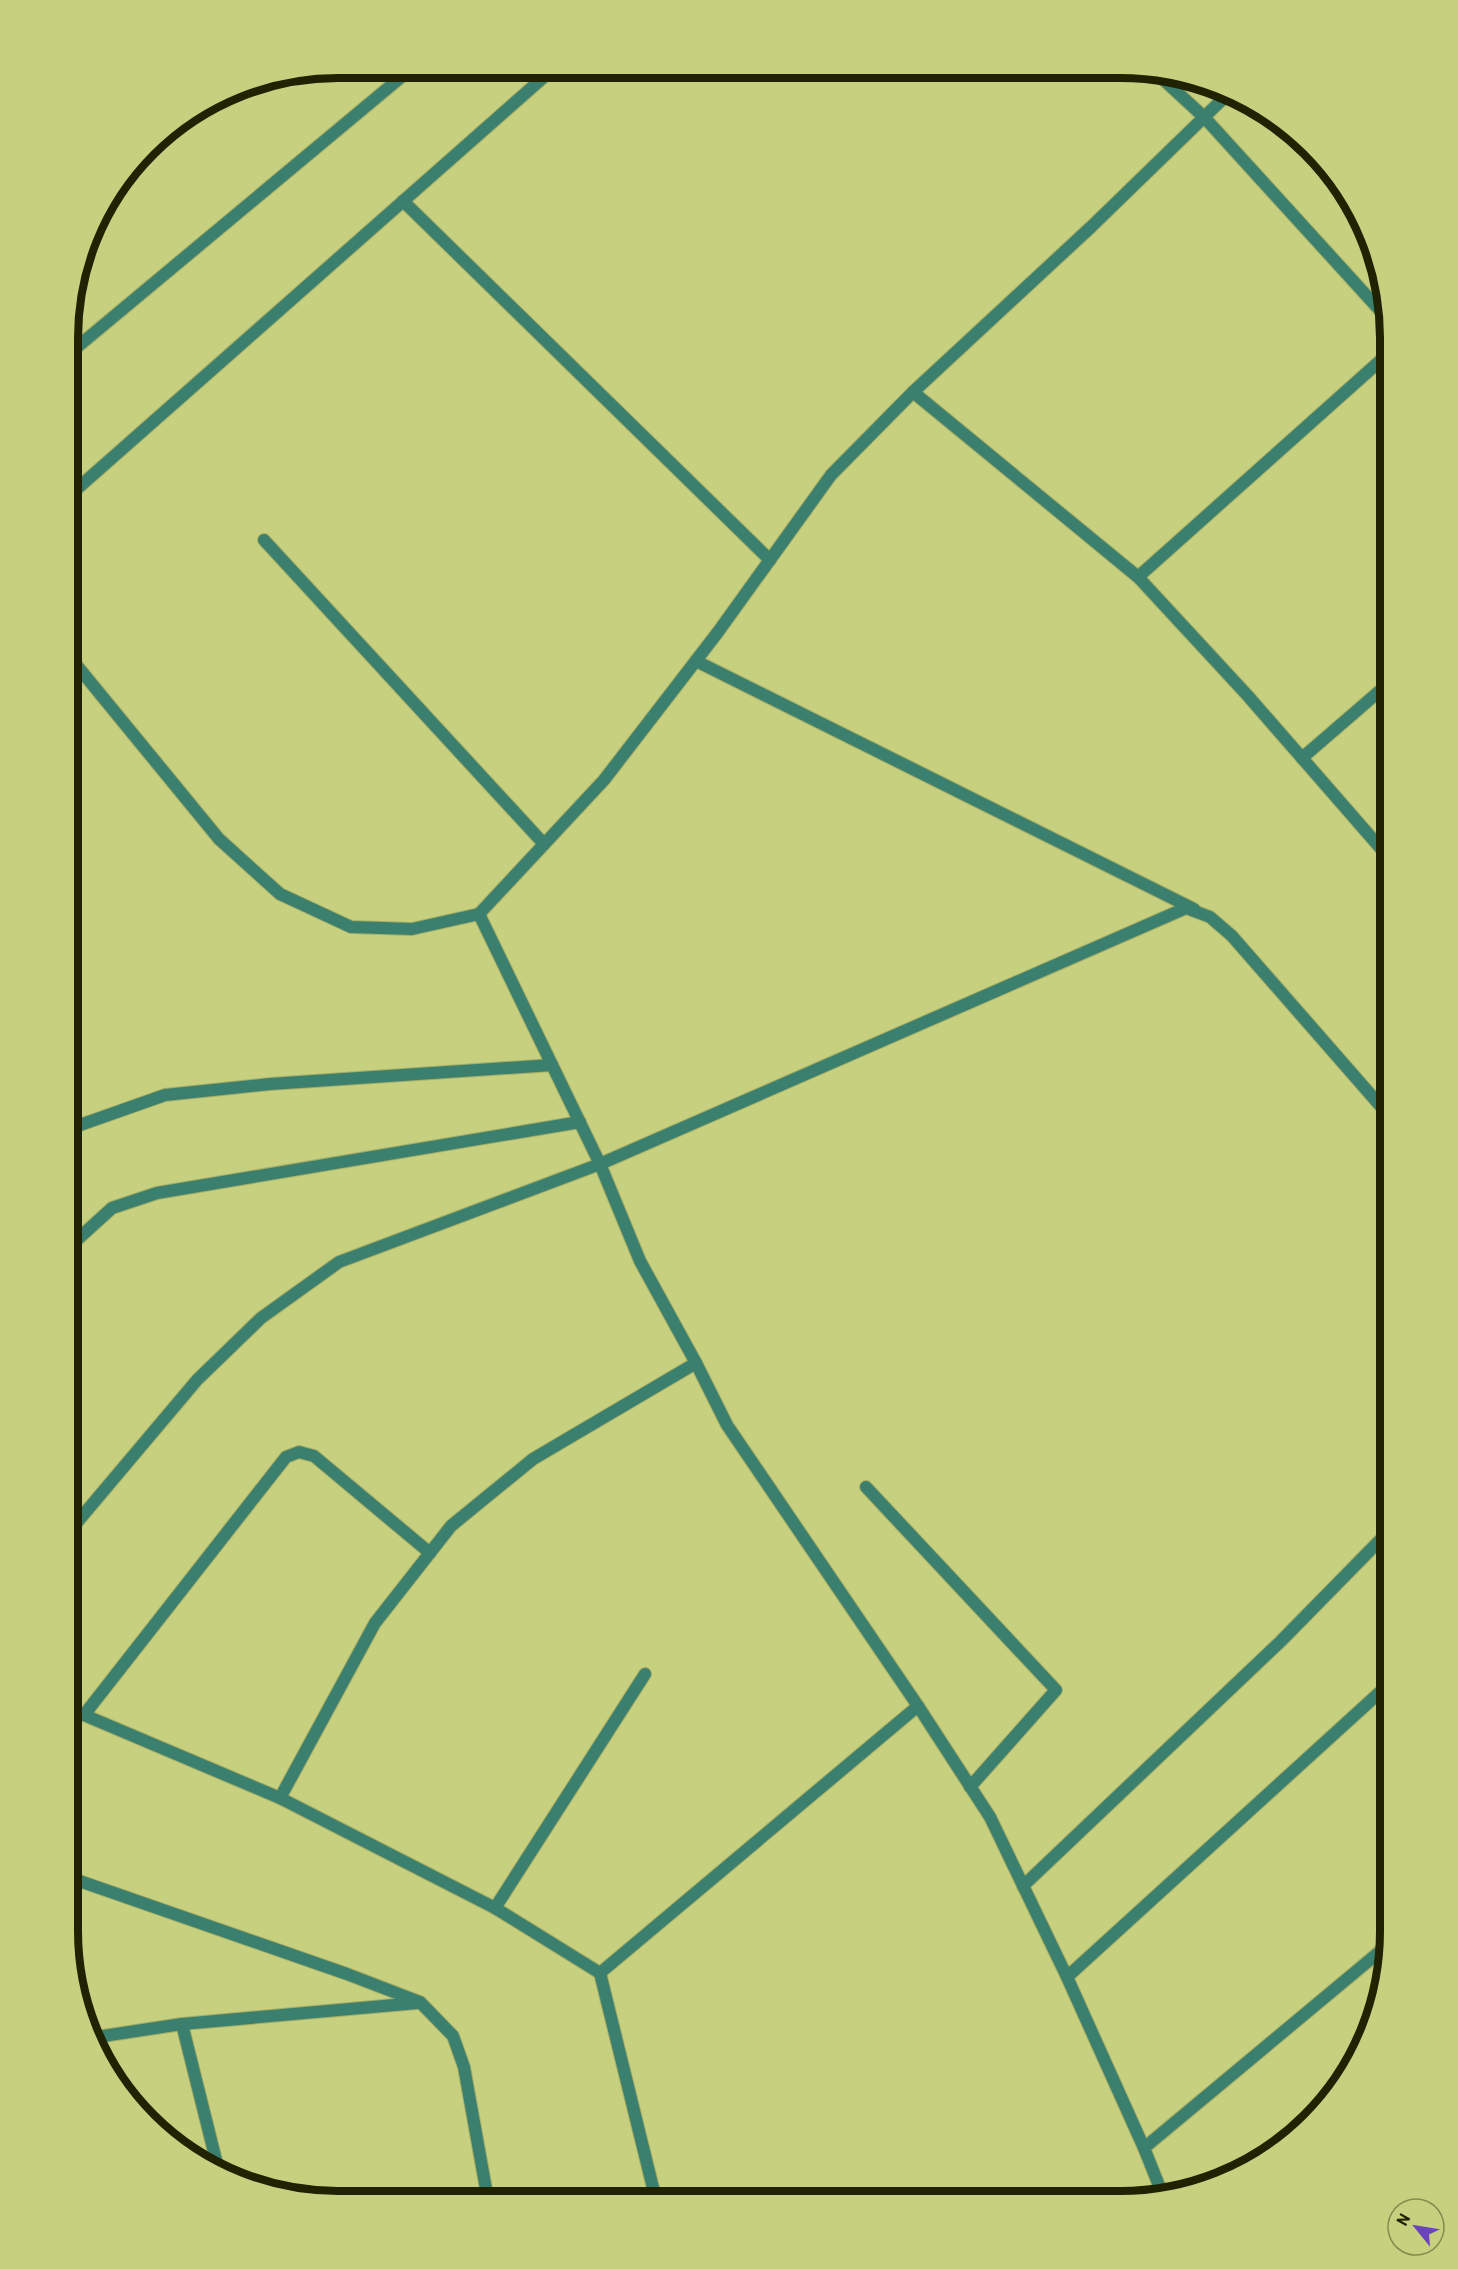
<svg xmlns="http://www.w3.org/2000/svg" width="1458" height="2269" viewBox="0 0 1458 2269" font-family="Barlow,sans-serif">
<rect width="100%" height="100%" fill="#c6d07f"/>
<g fill="none" stroke-linecap="round" stroke-linejoin="round">
<g stroke="#a5ad66" stroke-width="14">
<g id="minor">
<polyline points="1153,70 1204,117 1386,317"/>
<polyline points="403,201 770,560"/>
<polyline points="70,353 412,68"/>
<polyline points="913,392 1138,577 1248,696 1390,859"/>
<polyline points="70,495 554,68"/>
<polyline points="264,540 544,844"/>
<polyline points="1138,577 1390,352"/>
<polyline points="69,656 219,839 280,894 351,927 412,929 479,914 600,1164 640,1261 696,1363 727,1425 918,1706 990,1817 1067,1977 1144,2148 1162,2193"/>
<polyline points="696,661 1194,909"/>
<polyline points="1302,758 1390,682"/>
<polyline points="479,914 604,780 718,632 831,475 913,392 1091,227 1230,92"/>
<polyline points="69,1132 80,1125 165,1095 270,1084 552,1065"/>
<polyline points="1390,1189 1386,1175 1390,1155"/>
<polyline points="68,1248 112,1208 157,1193 580,1122"/>
<polyline points="866,1487 1056,1690 970,1787"/>
<polyline points="68,1533 197,1380 261,1318 339,1262 600,1164 1186,908 1210,917 1232,936 1384,1110 1390,1133"/>
<polyline points="68,1711 84,1715 280,1798 495,1908 600,1973 918,1706"/>
<polyline points="84,1715 286,1457 299,1452 314,1456 430,1553"/>
<polyline points="280,1798 375,1623 451,1526 533,1459 696,1363"/>
<polyline points="68,1877 347,1974 420,2002 453,2036 464,2067 488,2200"/>
<polyline points="1023,1886 1281,1641 1390,1530"/>
<polyline points="495,1908 645,1674"/>
<polyline points="600,1973 656,2200"/>
<polyline points="1067,1977 1390,1683"/>
<polyline points="182,2024 219,2172"/>
<polyline points="90,2038 182,2024 417,2003"/>
<polyline points="1144,2148 1390,1943"/>
</g>
</g>
<use href="#minor" stroke="#3b806e" stroke-width="12"/>
</g>
<path d="M0 0H1458V2269H0ZM338 78H1120A260 260 0 0 1 1380 338V1931A260 260 0 0 1 1120 2191H338A260 260 0 0 1 78 1931V338A260 260 0 0 1 338 78Z" fill="#c6d07f" fill-rule="evenodd"/>
<path fill="none" stroke="#202302" stroke-width="8" d="M338 78H1120A260 260 0 0 1 1380 338V1931A260 260 0 0 1 1120 2191H338A260 260 0 0 1 78 1931V338A260 260 0 0 1 338 78Z"/>
<g transform="translate(1416 2227) rotate(300)"><circle r="28" fill="#c6d07f" stroke="#848b4d" stroke-width="1.5"/>
<path d="M0-4.5L10 22L0 15L-10 22Z" fill="#6b43bb"/>
<text y="-9" font-size="16" font-weight="bold" text-anchor="middle" fill="#202302">N</text>
</g>
</svg>
